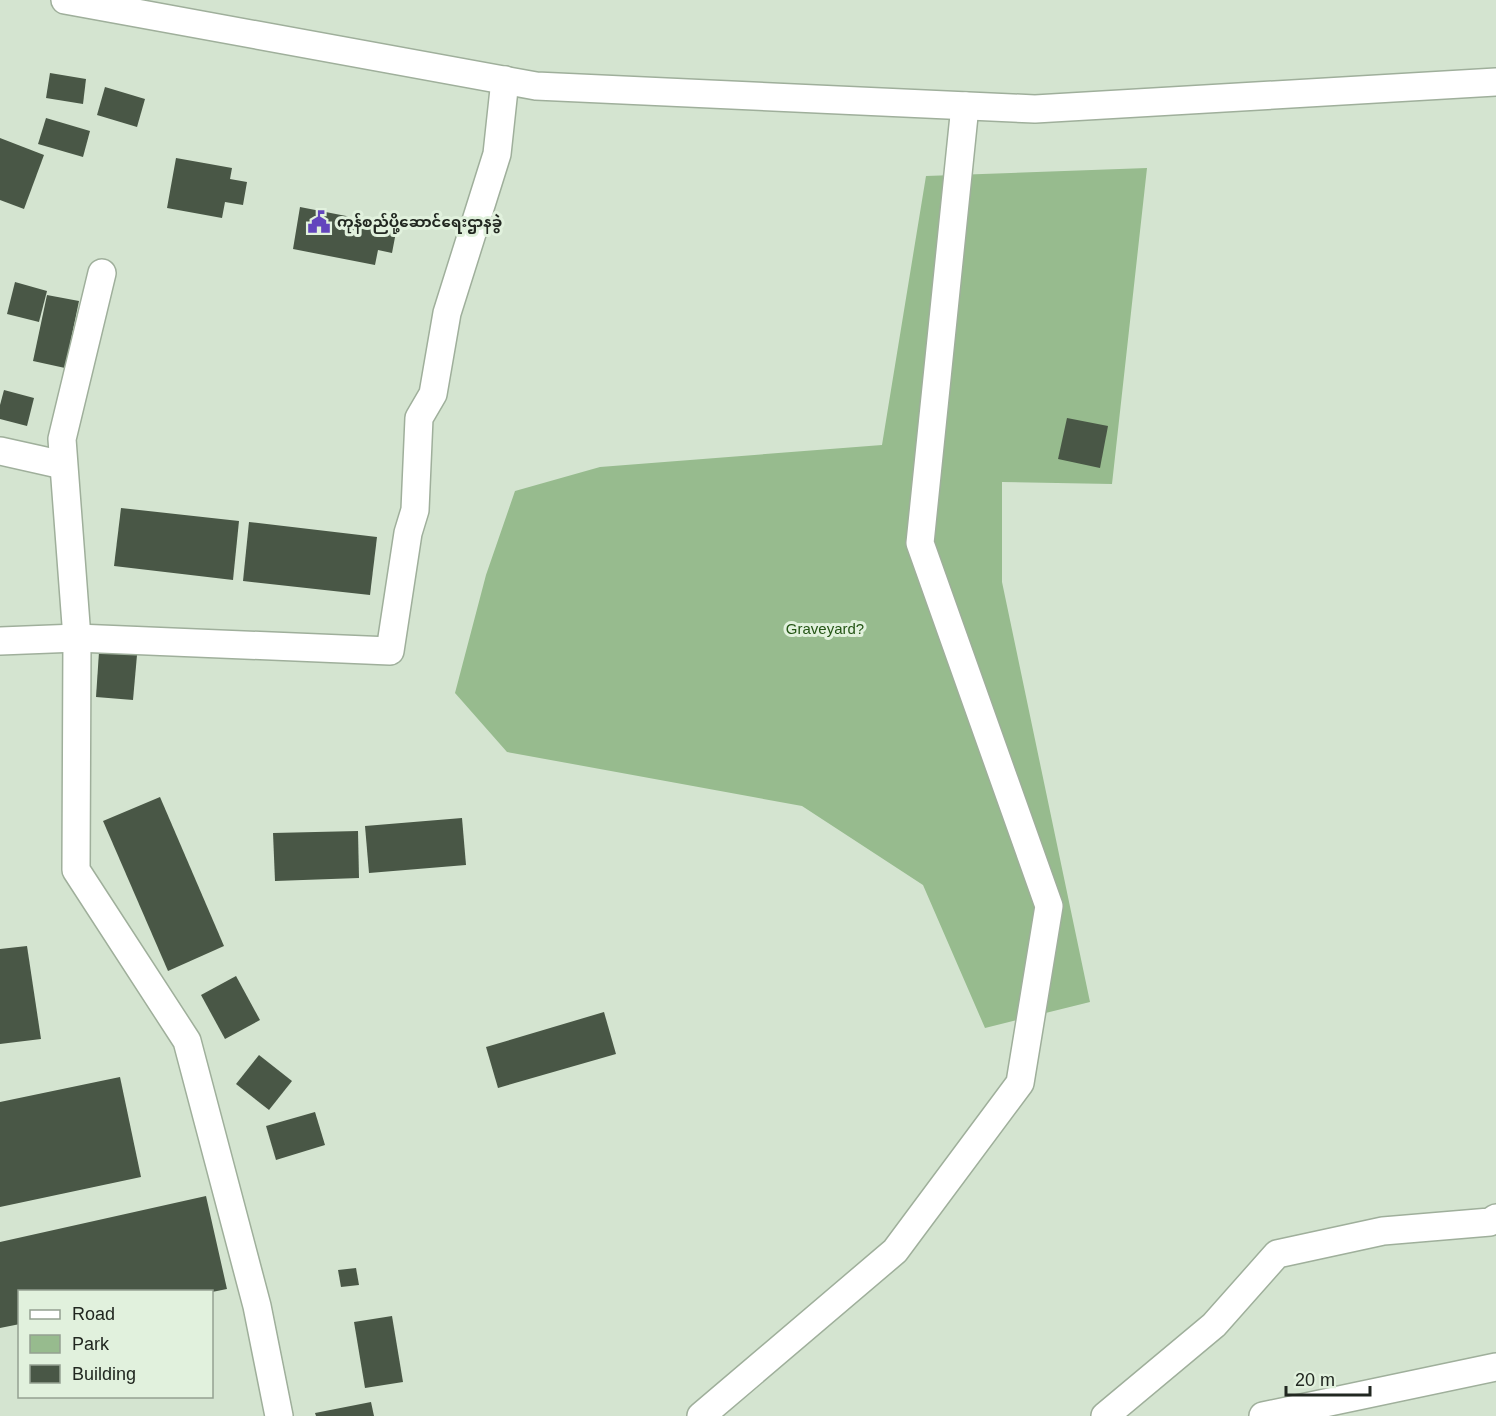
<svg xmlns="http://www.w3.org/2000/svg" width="1496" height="1416" viewBox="0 0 1496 1416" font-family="Arial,'Noto Sans Myanmar',sans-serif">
<rect width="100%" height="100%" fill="#d4e4d0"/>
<polygon fill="#97bb8e" points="1147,168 1112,484 1002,482 1002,582 1090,1002 985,1028 923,885 802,806 507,752 455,693 486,575 515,491 600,467 882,445 926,176"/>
<g fill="#495746">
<polygon points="50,73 86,79 83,104 46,98"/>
<polygon points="105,87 145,99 137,127 97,115"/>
<polygon points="46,118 90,131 83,157 38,144"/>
<polygon points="0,138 44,155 24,209 0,200"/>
<polygon points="176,158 232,168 230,179 247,182 243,205 225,202 222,218 167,208"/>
<polygon points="300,207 382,223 381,229 396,232 392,253 378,250 375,265 293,249"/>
<polygon points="15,282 47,291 39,322 7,314"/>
<polygon points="47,295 79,301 65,368 33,361"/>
<polygon points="4,390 34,398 27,426 0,419 0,405"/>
<polygon points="1067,418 1108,426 1100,468 1058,459"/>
<polygon points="121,508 239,521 233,580 114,566"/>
<polygon points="249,522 377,537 370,595 243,581"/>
<polygon points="99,652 137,655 133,700 96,697"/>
<polygon points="160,797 224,946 168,971 103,821"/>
<polygon points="462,818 466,865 369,873 365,826"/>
<polygon points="358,831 359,878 275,881 273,833"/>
<polygon points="27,946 41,1039 0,1044 0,949"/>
<polygon points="236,976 260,1020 225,1039 201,995"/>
<polygon points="604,1012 616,1054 498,1088 486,1047"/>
<polygon points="259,1055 292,1081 269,1110 236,1084"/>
<polygon points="120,1077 141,1177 0,1207 0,1102"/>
<polygon points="315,1112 325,1145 276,1160 266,1126"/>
<polygon points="206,1196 227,1289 212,1292 20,1292 20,1324 0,1328 0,1242"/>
<polygon points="356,1268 359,1285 341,1287 338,1270"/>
<polygon points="392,1316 403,1382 365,1388 354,1322"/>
<polygon points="371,1402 374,1416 316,1416 315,1413"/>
</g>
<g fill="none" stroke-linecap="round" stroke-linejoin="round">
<g stroke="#9faf9b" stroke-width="30">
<g id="street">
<polyline points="65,0 536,86 1035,109 1496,82"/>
<polyline points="102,273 62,439 77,638 76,870 187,1041 257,1306 279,1416"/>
<polyline points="0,451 63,465"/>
<polyline points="0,641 77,638 390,651 408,533 415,510 419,418 433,394 447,313 497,154 505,80"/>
<polyline points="701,1416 895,1251 1020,1083 1049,906 920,543 965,106"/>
<polyline points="1105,1416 1214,1325 1277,1254 1383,1231 1490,1222 1496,1218"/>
<polyline points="1263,1416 1496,1367"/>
</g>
</g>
<use href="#street" stroke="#fff" stroke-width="27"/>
</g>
<defs>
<g id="civic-bare" transform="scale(1.8)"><path d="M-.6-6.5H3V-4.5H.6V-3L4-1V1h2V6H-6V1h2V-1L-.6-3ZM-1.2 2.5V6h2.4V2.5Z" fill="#6345bd" stroke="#e1f1dd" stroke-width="2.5" paint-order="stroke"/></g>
</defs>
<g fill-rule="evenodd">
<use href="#civic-bare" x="319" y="222"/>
</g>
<g text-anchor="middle" stroke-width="6" stroke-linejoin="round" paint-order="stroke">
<g font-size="15" font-weight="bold" fill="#212720" stroke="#e1f1dd" text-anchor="start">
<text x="337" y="227">ကုန်စည်ပို့ဆောင်ရေးဌာနခွဲ</text>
</g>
<g font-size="15" fill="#245515" stroke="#e1f1dd">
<text x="825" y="634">Graveyard?</text>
</g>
</g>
<rect x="18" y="1290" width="195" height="108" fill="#e1f1dd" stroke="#94a091" stroke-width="1.5"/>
<rect x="30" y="1310" width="30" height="9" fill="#ffffff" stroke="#94a091" stroke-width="1.5"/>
<text x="72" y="1320" font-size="18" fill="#212720">Road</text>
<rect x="30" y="1335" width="30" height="18" fill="#97bb8e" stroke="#94a091" stroke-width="1.5"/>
<text x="72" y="1350" font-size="18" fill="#212720">Park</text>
<rect x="30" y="1365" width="30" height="18" fill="#495746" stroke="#94a091" stroke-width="1.5"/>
<text x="72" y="1380" font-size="18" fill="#212720">Building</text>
<path d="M1286 1386v9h84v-9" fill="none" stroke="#212720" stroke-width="3"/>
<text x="1295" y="1386" font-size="18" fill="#212720" stroke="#e1f1dd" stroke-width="4.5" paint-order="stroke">20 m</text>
</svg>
